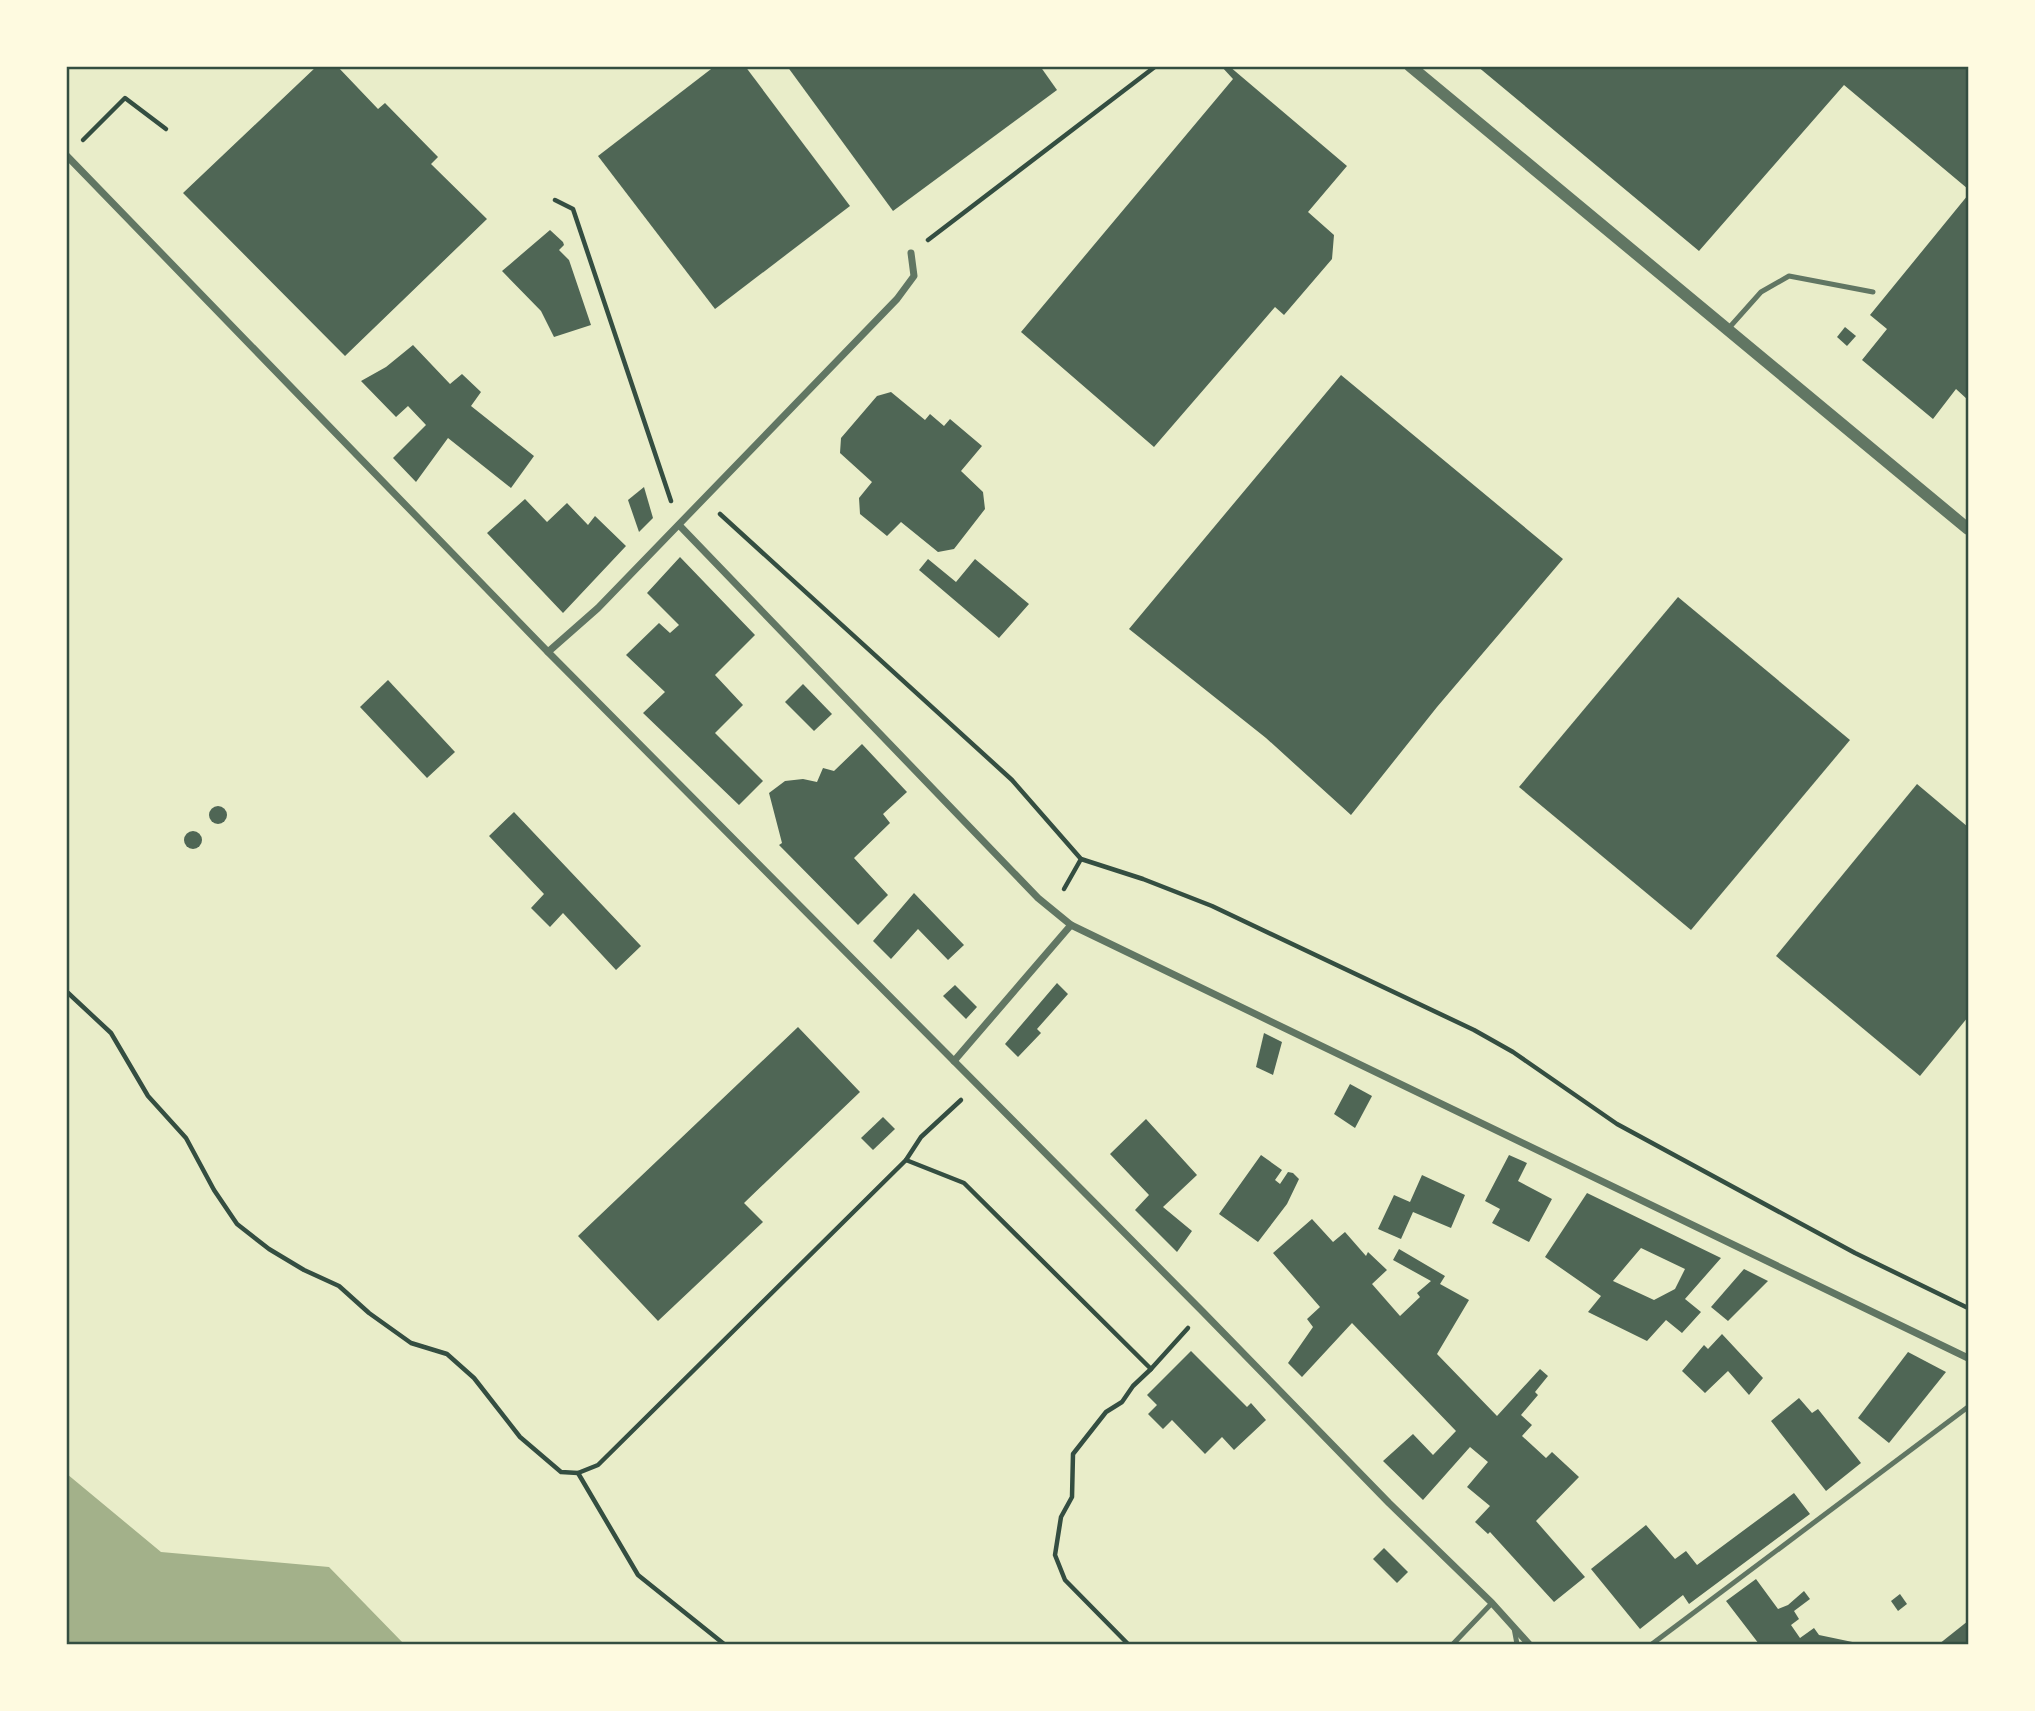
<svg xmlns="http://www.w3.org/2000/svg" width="2035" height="1711" viewBox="0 0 2035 1711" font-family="Signika,sans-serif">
<rect width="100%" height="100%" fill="#e9edc9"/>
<polygon fill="#a3b18a" points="67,1474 161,1552 329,1567 404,1644 67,1644"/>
<g fill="#4f6655" fill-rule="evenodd">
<polygon points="317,66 337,66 378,109 385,103 438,157 431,164 487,219 345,356 183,193"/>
<polygon points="715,66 745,66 850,206 715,309 598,156"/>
<polygon points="787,66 1040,66 1057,90 893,211"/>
<polygon points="1221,66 1229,66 1347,166 1308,212 1334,235 1332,259 1284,315 1275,307 1154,447 1021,332 1233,79"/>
<polygon points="1477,66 1968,66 1968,189 1844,85 1699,251"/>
<polygon points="1968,195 1968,400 1956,389 1933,419 1862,360 1887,329 1870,315"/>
<polygon points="550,230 563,242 564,245 559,250 569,260 591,325 554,337 541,311 502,271"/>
<polygon points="1845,327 1856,336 1847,346 1837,337"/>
<polygon points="413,345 450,384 462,374 481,392 471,406 534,456 511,488 448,438 416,482 393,458 426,425 408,406 396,417 361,381 386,367"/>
<polygon points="1341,375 1563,559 1437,707 1351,815 1266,738 1129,629"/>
<polygon points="891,392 925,420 930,414 944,426 950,419 982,446 961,471 983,492 985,509 954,549 938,552 901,522 887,536 860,514 859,498 872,482 840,453 841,438 877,396"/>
<polygon points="644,487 653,518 639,532 628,500"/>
<polygon points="525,499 547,522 567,503 588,525 595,516 626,546 563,613 487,533"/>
<polygon points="680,557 755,635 715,675 743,705 715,733 763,781 739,805 643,713 665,692 626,655 659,623 670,633 679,625 647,593"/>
<polygon points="928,559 956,582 975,559 1029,604 999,638 919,570"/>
<polygon points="1678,597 1850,740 1691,930 1519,787"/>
<polygon points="388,680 455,752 427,778 360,707"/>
<polygon points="803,684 832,714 814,731 785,702"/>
<polygon points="862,744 907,792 883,814 890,823 854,858 888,895 858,925 779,845 782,843 769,793 785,781 803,779 817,782 823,768 834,771"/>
<polygon points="1917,784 1968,827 1968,1017 1920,1076 1776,956"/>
<circle cx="218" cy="815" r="9"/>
<polygon points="514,812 641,946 616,970 563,913 550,927 531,908 544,894 489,836"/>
<circle cx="193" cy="840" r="9"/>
<polygon points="914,893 964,945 948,960 918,929 891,959 873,941"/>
<polygon points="1057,983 1068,994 1037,1029 1041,1033 1018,1057 1005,1044"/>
<polygon points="955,985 977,1007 966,1019 943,996"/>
<polygon points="798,1027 860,1092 744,1203 763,1222 658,1321 578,1236"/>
<polygon points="1264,1033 1282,1042 1273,1075 1256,1067"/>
<polygon points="1350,1084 1372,1096 1355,1128 1334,1114"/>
<polygon points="883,1117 895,1129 873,1150 861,1138"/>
<polygon points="1146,1119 1197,1175 1163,1207 1192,1231 1177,1252 1135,1210 1149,1195 1110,1154"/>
<polygon points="1261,1155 1282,1170 1275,1180 1280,1184 1288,1172 1293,1173 1299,1179 1287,1204 1258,1242 1219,1214"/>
<polygon points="1509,1155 1527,1163 1518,1181 1552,1199 1529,1242 1492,1223 1500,1209 1485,1201"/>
<polygon points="1422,1175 1465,1195 1451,1228 1413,1212 1401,1239 1378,1229 1394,1195 1410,1202"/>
<path d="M1587 1193 1721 1258 1685 1299 1701 1312 1682 1333 1666 1320 1647 1341 1588 1312 1601 1296 1545 1257ZM1641 1248 1685 1269 1675 1289 1654 1300 1613 1281Z"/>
<polygon points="1312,1219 1333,1242 1345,1232 1366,1256 1368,1252 1387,1270 1372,1284 1400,1316 1420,1297 1417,1293 1431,1281 1393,1260 1399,1249 1445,1276 1440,1284 1469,1300 1437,1354 1497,1416 1540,1369 1548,1376 1535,1392 1538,1395 1521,1415 1532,1425 1522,1436 1546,1458 1552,1452 1579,1477 1536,1521 1585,1577 1554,1602 1490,1532 1488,1534 1475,1522 1490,1506 1467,1487 1488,1462 1470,1447 1423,1500 1383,1461 1413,1434 1433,1455 1456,1431 1352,1323 1302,1377 1288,1363 1313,1327 1307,1319 1320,1307 1273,1253"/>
<polygon points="1744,1269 1768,1281 1728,1321 1711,1307"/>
<polygon points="1722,1334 1763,1378 1749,1395 1728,1371 1705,1393 1682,1371 1704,1345 1708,1349"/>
<polygon points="1191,1351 1247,1407 1251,1403 1266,1420 1234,1450 1222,1437 1205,1454 1172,1420 1163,1429 1148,1414 1157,1405 1147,1395"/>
<polygon points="1908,1352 1946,1372 1889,1443 1858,1418"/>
<polygon points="1799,1398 1812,1413 1818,1409 1861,1463 1826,1491 1771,1421"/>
<polygon points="1794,1493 1810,1514 1689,1604 1683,1595 1640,1629 1591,1569 1646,1525 1675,1559 1686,1551 1697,1565"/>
<polygon points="1384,1548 1408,1572 1397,1583 1373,1559"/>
<polygon points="1756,1579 1778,1609 1788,1605 1804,1591 1810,1599 1794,1611 1799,1619 1791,1625 1800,1638 1814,1628 1819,1635 1862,1644 1759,1644 1726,1601"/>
<polygon points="1900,1594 1907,1604 1898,1611 1891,1601"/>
<polygon points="1968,1621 1968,1644 1939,1644"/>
</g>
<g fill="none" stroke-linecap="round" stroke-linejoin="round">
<g stroke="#344e41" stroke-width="4.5">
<polyline points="83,140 125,98 166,129"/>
<polyline points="555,200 573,209 671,501"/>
<polyline points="928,240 1156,66"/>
<polyline points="720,514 1012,780 1081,859 1143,879 1212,906 1474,1030 1513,1052 1617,1124 1855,1253 1968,1308"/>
<polyline points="1064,889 1081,859"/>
<polyline points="66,991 111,1033 148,1096 186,1138 214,1190 237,1224 269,1249 304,1270 339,1286 369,1313 411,1343 447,1354 474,1378 520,1437 561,1472 578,1473 598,1465 906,1160 964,1183 1151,1369 1133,1386 1122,1402 1106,1412 1073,1454 1072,1497 1061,1517 1055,1555 1065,1580 1128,1644"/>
<polyline points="906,1160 921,1137 961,1100"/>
<polyline points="1151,1369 1188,1328"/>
<polyline points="578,1473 638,1575 724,1644"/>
</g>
<g stroke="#617663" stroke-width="5">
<polyline points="1728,329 1761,292 1789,276 1873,292"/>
<polyline points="1514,1628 1517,1644"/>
<polyline points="1453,1644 1492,1603"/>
<polyline points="1652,1644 1968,1407"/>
</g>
<g stroke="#617663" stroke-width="7">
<polyline points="66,155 548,652 1203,1312 1389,1503 1492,1603 1529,1644"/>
<polyline points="679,525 1038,898 1071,925 1968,1358"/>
<polyline points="548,652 598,608 897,299 914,276 911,253"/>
<polyline points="954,1061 1071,925"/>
</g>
<polyline stroke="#617663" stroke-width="12" points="1410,66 1968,529"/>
</g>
<rect width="2035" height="1711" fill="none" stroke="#fefae0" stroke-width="136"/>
<rect x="68" y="68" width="1899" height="1575" fill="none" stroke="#344e41" stroke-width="2.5"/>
</svg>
